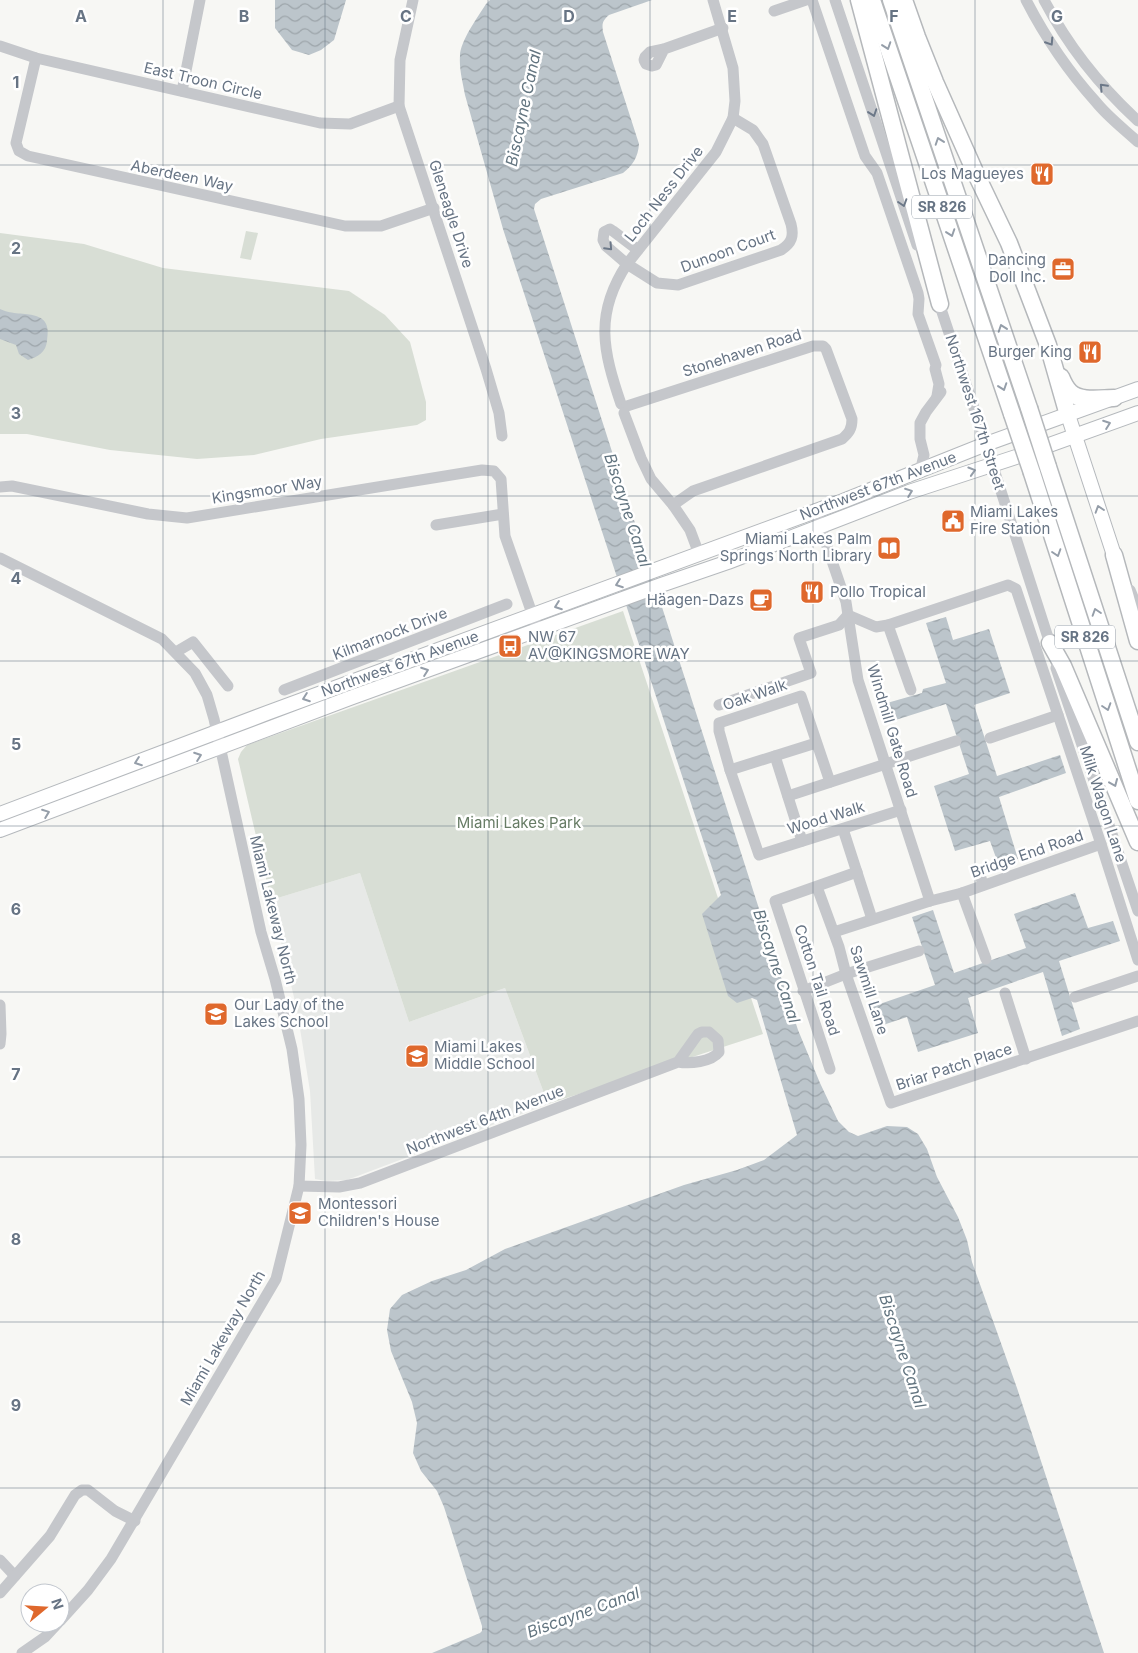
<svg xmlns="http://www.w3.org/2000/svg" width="1138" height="1653" viewBox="0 0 1138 1653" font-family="Inter,sans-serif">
<defs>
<pattern id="water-waves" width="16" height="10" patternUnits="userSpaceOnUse" patternTransform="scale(1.25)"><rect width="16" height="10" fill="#bcc5cb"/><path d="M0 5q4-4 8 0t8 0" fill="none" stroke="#9da5aa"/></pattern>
</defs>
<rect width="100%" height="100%" fill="#f7f7f4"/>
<polygon fill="#e7e9e7" points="360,873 409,1022 505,988 548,1104 347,1180 326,1181 315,1179 310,1091 297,1010 271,900"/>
<g fill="#d8ded5">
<polygon points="246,231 258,233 251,260 240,258"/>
<polygon points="0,233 84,244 163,268 349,291 385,315 410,342 426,402 426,420 417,425 321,439 254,455 197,459 110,450 27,434 0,434"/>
<polygon points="623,611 763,1034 548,1104 505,988 409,1022 360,873 271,900 238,759 241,752 247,745"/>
</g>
<g fill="url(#water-waves)">
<polygon points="275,0 346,0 334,40 321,50 309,55 292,50 275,28"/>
<path d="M490 0H652L609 15C602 21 602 24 603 32L639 144C638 157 633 165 623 173L541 199 535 204 534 209 798 1030 820 1083 838 1121 849 1132 858 1136 887 1126 907 1127 918 1134 927 1149 937 1177 958 1217 967 1240 972 1262 1017 1388 1104 1653H432L480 1633 482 1631V1626L444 1507 437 1491 421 1471 413 1453 417 1423 412 1402 391 1351 387 1330 390 1309 402 1295 432 1281 466 1270 505 1249 684 1185 737 1170 764 1160 797 1135 757 1000 752 998 737 1003 728 996 702 914 721 895 503 229 465 95C463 83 459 70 460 56 460 41 478 17 486 4Z"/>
<path d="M0 309C19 319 54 305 47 341 46 352 38 357 28 360L19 354 16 345 0 339Z"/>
<polygon points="946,617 953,640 989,629 1010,693 974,705 997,776 1060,755 1066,773 999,797 1018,859 999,866 990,841 955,851 934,786 969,774 946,704 886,723 880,705 922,693 923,689 946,683 926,623"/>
<polygon points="1075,893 1088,928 1113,921 1120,941 1059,961 1080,1029 1062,1036 1043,972 968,998 978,1033 918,1052 907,1017 877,1027 871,1007 935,985 912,917 933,910 954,973 1026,948 1014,914"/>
</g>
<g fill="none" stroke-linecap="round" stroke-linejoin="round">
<g stroke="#b5b9bd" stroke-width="16">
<g id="major">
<polyline points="1068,415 1114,555"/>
<polyline points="0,814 267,713 843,501 986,444 1138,389"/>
<polyline points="0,830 350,698 661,585 728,562 909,492 1016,457 1138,413"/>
</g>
</g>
<g stroke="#b5b8bb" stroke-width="19">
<g id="highway">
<polyline points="859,0 940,304"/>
<polyline points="872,0 1012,414"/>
<polyline points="891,0 1029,408"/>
<polyline points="904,0 917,37 935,82 976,174 1009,243 1048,345 1068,415"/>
<path d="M1061 377C1063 382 1066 388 1070 392 1080 402 1101 398 1114 398"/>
<polyline points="1048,467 1138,742"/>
<polyline points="1032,473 1138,801"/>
<polyline points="1114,555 1138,641"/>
<polyline points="1050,643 1063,666 1138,842"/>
</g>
</g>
<g stroke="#c5c7cb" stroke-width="11">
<polyline points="413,0 400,60 399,106 486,369 499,413 502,436"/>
<polyline points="812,0 865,156 877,173 918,293 919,299 918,314 936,365 935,369 939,384 937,396"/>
<polyline points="835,0 917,245"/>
<path d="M1026 0C1045 37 1068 71 1096 102 1108 117 1124 129 1138 142"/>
<path d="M1044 0C1068 46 1100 86 1138 121"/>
<polyline points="774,11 806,0"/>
<polyline points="0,46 36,58 320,123 350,124 399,106"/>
<polyline points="664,49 656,65 652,66 646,64 644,60 645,57 650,52 664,49 723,28"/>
<polyline points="36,58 16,143 19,151 28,156 345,226 381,226 434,208"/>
<polyline points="182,91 200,0"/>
<path d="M638 250 613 231 610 229 604 232 603 240 606 246 627 264 657 283 678 285 781 250C792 243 794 236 791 224L763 144 753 130 733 118"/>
<polyline points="937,297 982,432 1052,650"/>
<path d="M621 404C603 351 594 314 627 264L716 152 733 118 735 101 733 68 713 0"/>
<path d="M627 406 813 346H823L826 349 852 419C852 429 849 433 842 439L693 491 673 505"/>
<polyline points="624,413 641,458 651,479 673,505 690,530 699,554"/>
<polyline points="920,472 924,455 920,439 920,423 926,412 941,392"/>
<polyline points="0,487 12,486 148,514 187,518 482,470 494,471 501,479 505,536 535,622"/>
<polyline points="815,511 846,602 858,680 930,901"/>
<polyline points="436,525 503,514"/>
<polyline points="0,558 162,639 195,673 207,695 214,719 261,932 275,979 292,1049 299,1099 301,1145 299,1186 276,1279 111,1559 88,1590 60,1621"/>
<polyline points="1130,590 1138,609"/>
<polyline points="888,625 911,690"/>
<polyline points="176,652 193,642 228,686"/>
<polyline points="1056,668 1138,911"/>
<polyline points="284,690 507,604"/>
<polyline points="719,705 811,673 799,638 839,625 848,615 876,627 888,625 1008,585 1016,589 1101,844 1138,960"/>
<polyline points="990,738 1058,715"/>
<polyline points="775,756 802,841"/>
<polyline points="730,770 816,743"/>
<polyline points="830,782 801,696 719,723 719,731 730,770 759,855 901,810"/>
<polyline points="788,796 956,741"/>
<polyline points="843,829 872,919"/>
<polyline points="979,871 983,885"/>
<polyline points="817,887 839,947 846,974 891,1103 1138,1021"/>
<polyline points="962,893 986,959"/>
<polyline points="834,932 930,901 962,893 1101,844"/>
<polyline points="803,991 846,974 919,951"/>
<polyline points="1005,993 1026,1059"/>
<polyline points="1075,997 1138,976"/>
<polyline points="0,1005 1,1034 0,1044"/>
<polyline points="830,1069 775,901 857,872"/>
<path d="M299 1186 339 1187 360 1183 678 1062C690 1064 711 1062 719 1052L718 1040 709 1032H702L698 1034 678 1062"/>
<polyline points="0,1560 15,1576"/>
<polyline points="0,1593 50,1536 75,1495 82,1490 88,1490 115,1511 135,1521"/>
<polyline points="22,1653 45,1637 58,1623"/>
</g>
<use href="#major" stroke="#fff" stroke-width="14"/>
<use href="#highway" stroke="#fff" stroke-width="16"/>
<g stroke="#b5b8bb" stroke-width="19" stroke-linecap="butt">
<g id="highway-bridge">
<polyline points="1029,408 1048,467"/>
<polyline points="1012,414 1032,473"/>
</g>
</g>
<use href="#highway-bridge" stroke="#fff" stroke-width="16"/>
</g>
<defs><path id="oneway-chevron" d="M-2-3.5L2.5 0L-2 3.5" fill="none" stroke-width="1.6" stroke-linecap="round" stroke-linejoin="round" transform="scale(1.25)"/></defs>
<g stroke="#6c7888">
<use href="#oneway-chevron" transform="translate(1050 42) rotate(57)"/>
<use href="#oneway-chevron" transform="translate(1103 87) rotate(-133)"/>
<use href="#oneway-chevron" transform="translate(873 113) rotate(71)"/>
<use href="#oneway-chevron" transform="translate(903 203) rotate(72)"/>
<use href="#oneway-chevron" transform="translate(609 247) rotate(47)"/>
</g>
<g stroke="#959ea9">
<use href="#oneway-chevron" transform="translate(887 46) rotate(71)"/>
<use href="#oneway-chevron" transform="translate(939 141) rotate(-109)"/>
<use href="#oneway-chevron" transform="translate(951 233) rotate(71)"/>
<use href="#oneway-chevron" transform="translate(1002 328) rotate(-109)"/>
<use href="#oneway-chevron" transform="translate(1003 387) rotate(71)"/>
<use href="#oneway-chevron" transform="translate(1107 424) rotate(-20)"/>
<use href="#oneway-chevron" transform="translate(972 471) rotate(-17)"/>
<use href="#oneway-chevron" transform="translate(909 492) rotate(-21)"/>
<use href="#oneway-chevron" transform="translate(1099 509) rotate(-108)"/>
<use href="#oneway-chevron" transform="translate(1057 553) rotate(72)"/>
<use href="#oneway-chevron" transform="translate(619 584) rotate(160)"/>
<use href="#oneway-chevron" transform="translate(558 606) rotate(160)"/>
<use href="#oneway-chevron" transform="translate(1096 612) rotate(-108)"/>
<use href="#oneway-chevron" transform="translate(425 671) rotate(-20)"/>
<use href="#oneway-chevron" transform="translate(306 698) rotate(160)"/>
<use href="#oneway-chevron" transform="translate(1107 707) rotate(72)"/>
<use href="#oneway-chevron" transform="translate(198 756) rotate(-20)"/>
<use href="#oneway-chevron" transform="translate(138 762) rotate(160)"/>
<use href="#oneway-chevron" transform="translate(1114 783) rotate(67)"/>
<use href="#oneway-chevron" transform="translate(46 813) rotate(-21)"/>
</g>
<path fill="none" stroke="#677484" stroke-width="1" stroke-opacity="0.55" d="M163 0V1653M325 0V1653M488 0V1653M650 0V1653M813 0V1653M975 0V1653M0 165H1138M0 331H1138M0 496H1138M0 661H1138M0 826H1138M0 992H1138M0 1157H1138M0 1322H1138M0 1488H1138"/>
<defs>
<g id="restaurant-square" transform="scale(1.25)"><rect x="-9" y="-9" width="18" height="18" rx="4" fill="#df682c" stroke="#fff"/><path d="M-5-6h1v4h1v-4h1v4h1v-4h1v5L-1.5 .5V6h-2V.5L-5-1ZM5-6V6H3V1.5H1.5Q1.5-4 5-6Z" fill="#fff"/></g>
<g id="office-square" transform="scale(1.25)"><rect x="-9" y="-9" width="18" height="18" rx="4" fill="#df682c" stroke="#fff"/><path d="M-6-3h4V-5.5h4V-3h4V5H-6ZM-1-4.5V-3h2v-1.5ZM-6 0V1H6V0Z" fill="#fff"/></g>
<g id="civic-square" transform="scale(1.25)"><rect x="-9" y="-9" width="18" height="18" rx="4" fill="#df682c" stroke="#fff"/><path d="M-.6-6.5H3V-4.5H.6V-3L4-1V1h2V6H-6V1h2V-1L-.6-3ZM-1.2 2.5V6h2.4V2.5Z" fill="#fff"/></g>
<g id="library-square" transform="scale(1.25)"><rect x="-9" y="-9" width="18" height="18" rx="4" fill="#df682c" stroke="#fff"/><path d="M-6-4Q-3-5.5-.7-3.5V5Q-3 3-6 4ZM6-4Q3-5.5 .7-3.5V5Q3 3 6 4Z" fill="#fff"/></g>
<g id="cafe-square" transform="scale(1.25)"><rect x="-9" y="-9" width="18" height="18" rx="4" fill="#df682c" stroke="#fff"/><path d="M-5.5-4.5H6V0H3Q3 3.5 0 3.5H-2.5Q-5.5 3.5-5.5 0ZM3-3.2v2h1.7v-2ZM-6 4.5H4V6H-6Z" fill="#fff"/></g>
<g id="bus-square" transform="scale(1.25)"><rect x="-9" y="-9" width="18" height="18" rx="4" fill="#df682c" stroke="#fff"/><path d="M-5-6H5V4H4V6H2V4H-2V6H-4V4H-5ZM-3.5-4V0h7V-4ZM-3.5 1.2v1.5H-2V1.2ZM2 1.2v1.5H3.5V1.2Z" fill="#fff"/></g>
<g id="school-square" transform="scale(1.25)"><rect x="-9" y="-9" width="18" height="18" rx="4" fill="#df682c" stroke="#fff"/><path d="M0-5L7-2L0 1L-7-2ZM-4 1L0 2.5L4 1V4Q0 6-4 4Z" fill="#fff"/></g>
</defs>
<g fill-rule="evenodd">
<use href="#restaurant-square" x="1042" y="174"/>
<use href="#office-square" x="1063" y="269"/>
<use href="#restaurant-square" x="1090" y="352"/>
<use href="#civic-square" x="953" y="521"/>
<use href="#library-square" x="889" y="548"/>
<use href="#restaurant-square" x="812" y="592"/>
<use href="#cafe-square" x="761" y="600"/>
<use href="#bus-square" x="510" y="646"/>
<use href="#school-square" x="216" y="1014"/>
<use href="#school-square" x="417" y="1056"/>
<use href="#school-square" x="300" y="1213"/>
</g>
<g text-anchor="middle" stroke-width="5" stroke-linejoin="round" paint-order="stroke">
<g fill="#fff" stroke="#959ea9" stroke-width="1">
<rect x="912" y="195.5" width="60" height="23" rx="4"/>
<rect x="1055" y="625.5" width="60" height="23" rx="4"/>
</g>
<g font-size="14" font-weight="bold" fill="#677484">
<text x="942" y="212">SR 826</text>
<text x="1085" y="642">SR 826</text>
</g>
<g font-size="15" fill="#677484" stroke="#fff">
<text transform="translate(203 81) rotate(13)" y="5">East Troon Circle</text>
<text transform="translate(182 176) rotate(12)" y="5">Aberdeen Way</text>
<text transform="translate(664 194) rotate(-52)" y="5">Loch Ness Drive</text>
<text transform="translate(451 214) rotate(72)" y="5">Gleneagle Drive</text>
<text transform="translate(728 251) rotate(-20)" y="5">Dunoon Court</text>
<text transform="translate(742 353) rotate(-18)" y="5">Stonehaven Road</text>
<text transform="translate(975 412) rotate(72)" y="5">Northwest 167th Street</text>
<text transform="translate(878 486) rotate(-21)" y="5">Northwest 67th Avenue</text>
<text transform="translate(267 490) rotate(-9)" y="5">Kingsmoor Way</text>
<text transform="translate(390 634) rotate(-21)" y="5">Kilmarnock Drive</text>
<text transform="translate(400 664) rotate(-20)" y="5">Northwest 67th Avenue</text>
<text transform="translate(755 695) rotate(-19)" y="5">Oak Walk</text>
<text transform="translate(892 731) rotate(73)" y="5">Windmill Gate Road</text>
<text transform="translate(1103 804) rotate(72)" y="5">Milk Wagon Lane</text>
<text transform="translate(826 818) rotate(-17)" y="5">Wood Walk</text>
<text transform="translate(1027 854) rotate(-19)" y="5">Bridge End Road</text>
<text transform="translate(273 910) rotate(76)" y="5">Miami Lakeway North</text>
<text transform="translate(817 980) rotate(72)" y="5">Cotton Tail Road</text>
<text transform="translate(869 990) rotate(72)" y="5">Sawmill Lane</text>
<text transform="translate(954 1067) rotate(-18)" y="5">Briar Patch Place</text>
<text transform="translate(485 1120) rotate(-21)" y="5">Northwest 64th Avenue</text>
<text transform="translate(223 1338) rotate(-60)" y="5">Miami Lakeway North</text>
</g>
<g font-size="15" fill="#677484" stroke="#fff" text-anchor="start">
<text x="1024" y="179" text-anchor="end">Los Magueyes</text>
<text x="1046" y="265" text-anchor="end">Dancing<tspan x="1046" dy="17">Doll Inc.</tspan></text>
<text x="1072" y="357" text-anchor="end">Burger King</text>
<text x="970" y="517">Miami Lakes<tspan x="970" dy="17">Fire Station</tspan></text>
<text x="872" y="544" text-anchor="end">Miami Lakes Palm<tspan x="872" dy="17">Springs North Library</tspan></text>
<text x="830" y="597">Pollo Tropical</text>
<text x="744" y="605" text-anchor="end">Häagen-Dazs</text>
<text x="528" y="642">NW 67<tspan x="528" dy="17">AV@KINGSMORE WAY</tspan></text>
<text x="234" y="1010">Our Lady of the<tspan x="234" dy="17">Lakes School</tspan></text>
<text x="434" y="1052">Miami Lakes<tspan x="434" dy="17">Middle School</tspan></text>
<text x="318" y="1209">Montessori<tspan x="318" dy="17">Children's House</tspan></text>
</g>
<g font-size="15" fill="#677c65" stroke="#fff">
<text x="519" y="828">Miami Lakes Park</text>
</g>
<g font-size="16" font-style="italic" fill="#637580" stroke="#fff">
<text transform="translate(523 108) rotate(-78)" y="6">Biscayne Canal</text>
<text transform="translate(628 510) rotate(72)" y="6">Biscayne Canal</text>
<text transform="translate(777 966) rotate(72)" y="6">Biscayne Canal</text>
<text transform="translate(903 1351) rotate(72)" y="6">Biscayne Canal</text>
<text transform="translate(583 1612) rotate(-20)" y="6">Biscayne Canal</text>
</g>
</g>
<g font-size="16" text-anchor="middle" font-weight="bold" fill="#677484" stroke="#fff" stroke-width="5" stroke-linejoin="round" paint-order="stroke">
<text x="81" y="22">A</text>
<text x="244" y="22">B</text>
<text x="406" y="22">C</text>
<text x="569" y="22">D</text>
<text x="732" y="22">E</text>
<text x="894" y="22">F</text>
<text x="1057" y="22">G</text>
<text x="16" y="88">1</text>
<text x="16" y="254">2</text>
<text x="16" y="419">3</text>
<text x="16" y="584">4</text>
<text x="16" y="750">5</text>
<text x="16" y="915">6</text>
<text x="16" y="1080">7</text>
<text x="16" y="1245">8</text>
<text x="16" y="1411">9</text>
</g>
<g transform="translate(45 1608) rotate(72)"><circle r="24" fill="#ffffff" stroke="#c2c7ce"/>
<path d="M0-4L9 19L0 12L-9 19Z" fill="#df682c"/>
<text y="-8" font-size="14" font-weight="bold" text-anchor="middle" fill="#677484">N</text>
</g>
</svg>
